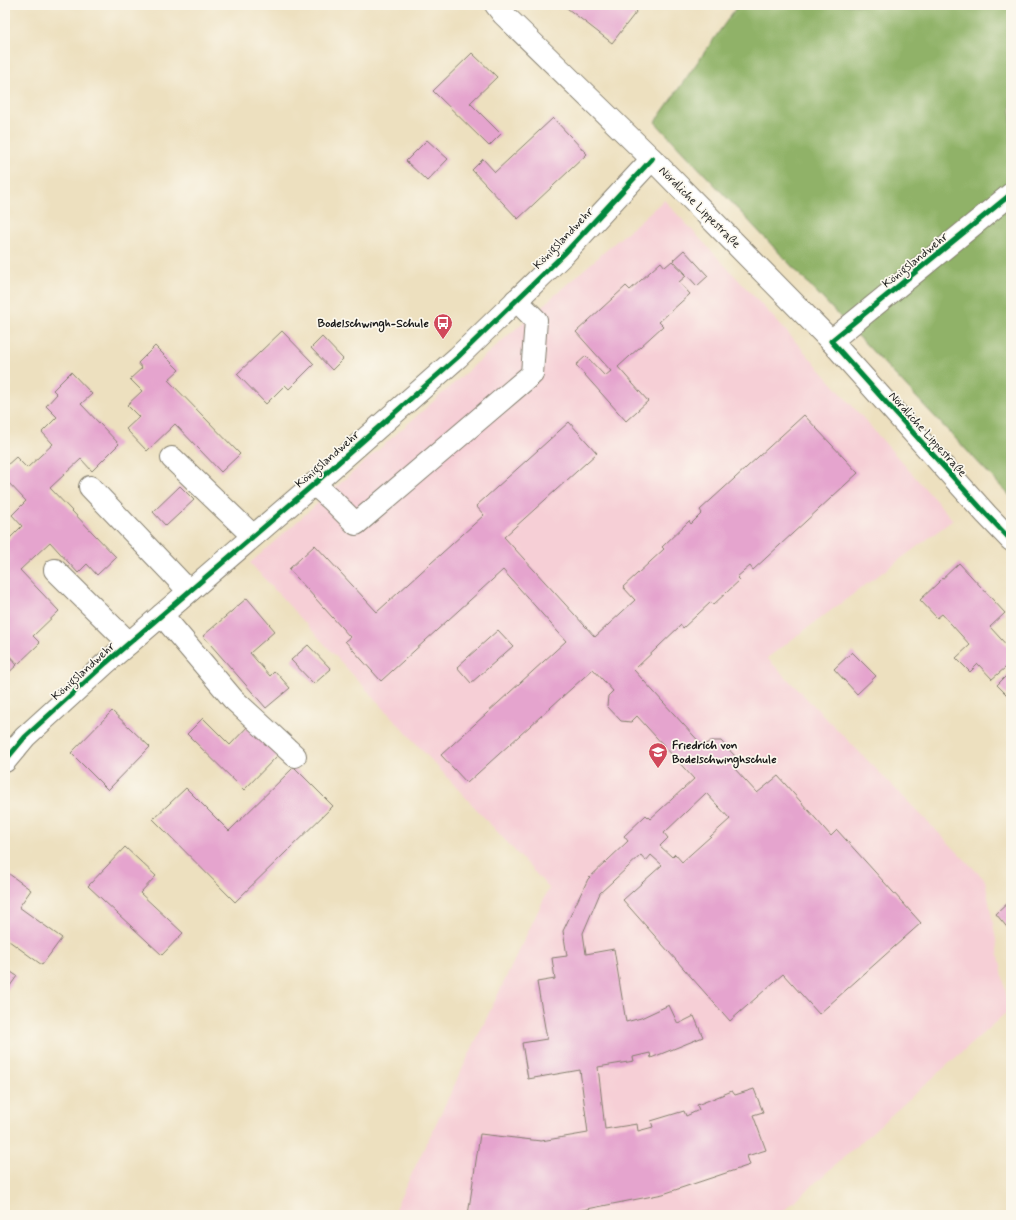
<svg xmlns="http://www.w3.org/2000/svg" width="1016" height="1220" viewBox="0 0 1016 1220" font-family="Mynerve,sans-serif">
<rect width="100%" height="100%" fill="#fbf7ec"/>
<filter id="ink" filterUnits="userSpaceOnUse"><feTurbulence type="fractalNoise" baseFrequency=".025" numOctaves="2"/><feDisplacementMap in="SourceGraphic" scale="8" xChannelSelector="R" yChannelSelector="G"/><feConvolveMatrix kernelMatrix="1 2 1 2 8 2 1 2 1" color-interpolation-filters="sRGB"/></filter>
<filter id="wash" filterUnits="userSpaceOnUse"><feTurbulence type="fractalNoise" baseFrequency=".012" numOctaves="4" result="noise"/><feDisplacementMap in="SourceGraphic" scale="16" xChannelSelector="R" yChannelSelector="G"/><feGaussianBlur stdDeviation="0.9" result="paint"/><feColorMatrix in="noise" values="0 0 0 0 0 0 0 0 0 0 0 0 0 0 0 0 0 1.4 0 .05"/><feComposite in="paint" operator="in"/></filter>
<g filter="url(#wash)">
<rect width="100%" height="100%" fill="#ede0bf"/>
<polygon fill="#f6cfd6" points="664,200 787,332 953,520 767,658 985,880 1009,1010 779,1215 392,1215 549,888 250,563 504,339"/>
<polygon fill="#90b267" stroke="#566742" points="738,5 1011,5 1011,497 655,122"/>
<g id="blocks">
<g fill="#e5a4ce" fill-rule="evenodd">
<polygon points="563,5 637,5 640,7 612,43"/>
<polygon points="472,53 497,77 470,103 501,134 489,146 433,91"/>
<polygon points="553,118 587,154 518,219 472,170 483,159 495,172"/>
<polygon points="427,140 448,159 427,181 406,161"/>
<polygon points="684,250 708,276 697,286 673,260"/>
<polygon points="672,261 686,276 679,282 690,294 659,322 663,326 618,367 648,401 626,421 576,365 586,356 605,376 611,371 576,332 626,286 630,290 661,262 665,267"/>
<polygon points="282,331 314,364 289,389 285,385 266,404 237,374"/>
<polygon points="322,337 343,359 332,370 311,348"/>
<polygon points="155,346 179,370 168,380 240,454 221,472 175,424 147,451 126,429 139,417 127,405 142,391 130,379 142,368 138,363"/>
<polygon points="71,372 92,394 81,404 119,444 92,471 81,459 50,488 116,557 97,575 87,564 78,573 50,542 20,570 59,611 33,636 40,643 18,664 5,650 5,543 22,526 12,515 26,501 5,479 5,467 16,457 27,468 53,444 42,432 57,417 46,406 57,394 53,390"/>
<path d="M804 415 858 473 753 570 750 566 737 577 740 580 713 605 711 602 683 628 681 625 634 670 703 746 710 741H721L735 756 734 768 757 793 778 776 831 836 837 830 921 923 819 1014 783 974 730 1021 623 900 662 865 651 855 646 861 641 855 600 893 583 933 586 954 614 949 626 1022 641 1018 669 1005 678 1024 694 1016 703 1037 651 1058 650 1053 633 1057 634 1061 598 1067 605 1129 637 1124 638 1131 653 1127 651 1121 684 1111 686 1116 699 1110 697 1105 732 1091 735 1095 754 1089 763 1112 753 1115 766 1150 747 1156 750 1165 663 1194 557 1215H468L480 1134 541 1141 588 1133 580 1070 528 1079 522 1043 547 1039 537 982 555 979 552 958 567 956 563 931 588 879 628 841 624 836 646 815 650 819 694 779 637 716 631 722 621 721 607 706 608 696 613 691 593 669 467 783 441 755 566 641 503 570 381 681 345 641 350 637 289 569 315 545 377 612 484 515 476 506 569 422 597 453 504 537 595 637 635 600 623 587 664 549 662 547 689 521 691 524 702 513 700 510ZM706 793 730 819 682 862 675 854 672 857 660 846 668 838 664 833Z"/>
<polygon points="180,486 194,500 166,526 153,512"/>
<polygon points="959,563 1005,613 990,627 1011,650 1011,663 992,679 978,664 970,672 956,658 970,645 942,614 937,618 920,600"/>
<polygon points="247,598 275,631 250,653 270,676 275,671 290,688 266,708 203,636"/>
<polygon points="498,630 513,646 471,683 457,667"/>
<polygon points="308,645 331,669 314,684 291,660"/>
<polygon points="852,652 876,676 857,694 834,669"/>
<polygon points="7,654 17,665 5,676 5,656"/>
<polygon points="1011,671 1011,699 997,685"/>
<polygon points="112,711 150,747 108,790 71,753"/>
<polygon points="203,718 230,745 250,724 280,753 244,790 187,734"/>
<polygon points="294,767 333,806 235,902 153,819 186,788 229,831"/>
<polygon points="125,847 156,876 140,893 183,933 162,955 88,886"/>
<polygon points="5,871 31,890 19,907 62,938 42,965 5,938"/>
<polygon points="1011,900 1011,932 996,914"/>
<polygon points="5,968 17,976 5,993"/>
</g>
</g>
</g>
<g filter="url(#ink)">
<use href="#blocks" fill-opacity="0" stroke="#847e6e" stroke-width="1"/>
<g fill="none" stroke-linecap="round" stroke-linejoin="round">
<g stroke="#847e6e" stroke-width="24">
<g id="minor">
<polyline points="496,5 503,14 652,159 831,341 986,514 1011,540"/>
<polyline points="831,341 1011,194"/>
<polyline points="172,458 253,536"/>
<polyline points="314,484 332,500 356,524 532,374 536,320 516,300"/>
<polyline points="90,487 189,591"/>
<polyline points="55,570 129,643"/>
<polyline points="162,615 233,699 295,756"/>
<polyline points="5,761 25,737 106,663 314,484 458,357 564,254 652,159"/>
</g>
</g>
<use href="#minor" stroke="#fff" stroke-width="22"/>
<g stroke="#fbf7ec" stroke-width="8">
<g id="cycleway">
<polyline points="1011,194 831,341 986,514 1011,540"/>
<polyline points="5,761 25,737 106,663 314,484 458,357 564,254 652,159"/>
</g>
</g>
<use href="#cycleway" stroke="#00873e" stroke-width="5"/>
</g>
</g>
<defs>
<g id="bus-pin" transform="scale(1)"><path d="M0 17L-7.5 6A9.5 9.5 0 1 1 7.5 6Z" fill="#d1495b" stroke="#fbf7ec"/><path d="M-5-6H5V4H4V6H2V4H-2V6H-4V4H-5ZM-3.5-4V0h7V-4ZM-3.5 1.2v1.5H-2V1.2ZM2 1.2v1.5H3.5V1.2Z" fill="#fff"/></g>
<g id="school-pin" transform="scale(1)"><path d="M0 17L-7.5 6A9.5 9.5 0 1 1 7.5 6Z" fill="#d1495b" stroke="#fbf7ec"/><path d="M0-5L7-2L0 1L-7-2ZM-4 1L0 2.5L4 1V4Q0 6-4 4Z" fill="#fff"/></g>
</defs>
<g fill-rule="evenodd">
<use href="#bus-pin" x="443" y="323"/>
<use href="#school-pin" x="658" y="752"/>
</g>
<g text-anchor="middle" stroke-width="3.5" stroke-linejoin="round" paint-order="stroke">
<g font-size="12" fill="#1c1c1c" stroke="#fbf7ec">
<text transform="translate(700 207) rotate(45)" y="4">Nördliche Lippestraße</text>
<text transform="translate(563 238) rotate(-46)" y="4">Königslandwehr</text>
<text transform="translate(915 260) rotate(-39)" y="4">Königslandwehr</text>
<text transform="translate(928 434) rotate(48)" y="4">Nördliche Lippestraße</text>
<text transform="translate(327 459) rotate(-41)" y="4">Königslandwehr</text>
<text transform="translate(83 671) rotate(-42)" y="4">Königslandwehr</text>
</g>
<g font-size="12" font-weight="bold" fill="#1c1c1c" stroke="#fbf7ec" text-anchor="end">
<text x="429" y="327">Bodelschwingh-Schule</text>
<text x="672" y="749" text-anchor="start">Friedrich von<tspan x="672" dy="14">Bodelschwinghschule</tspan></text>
</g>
</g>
<rect width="1016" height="1220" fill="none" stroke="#fbf7ec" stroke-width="20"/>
</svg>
